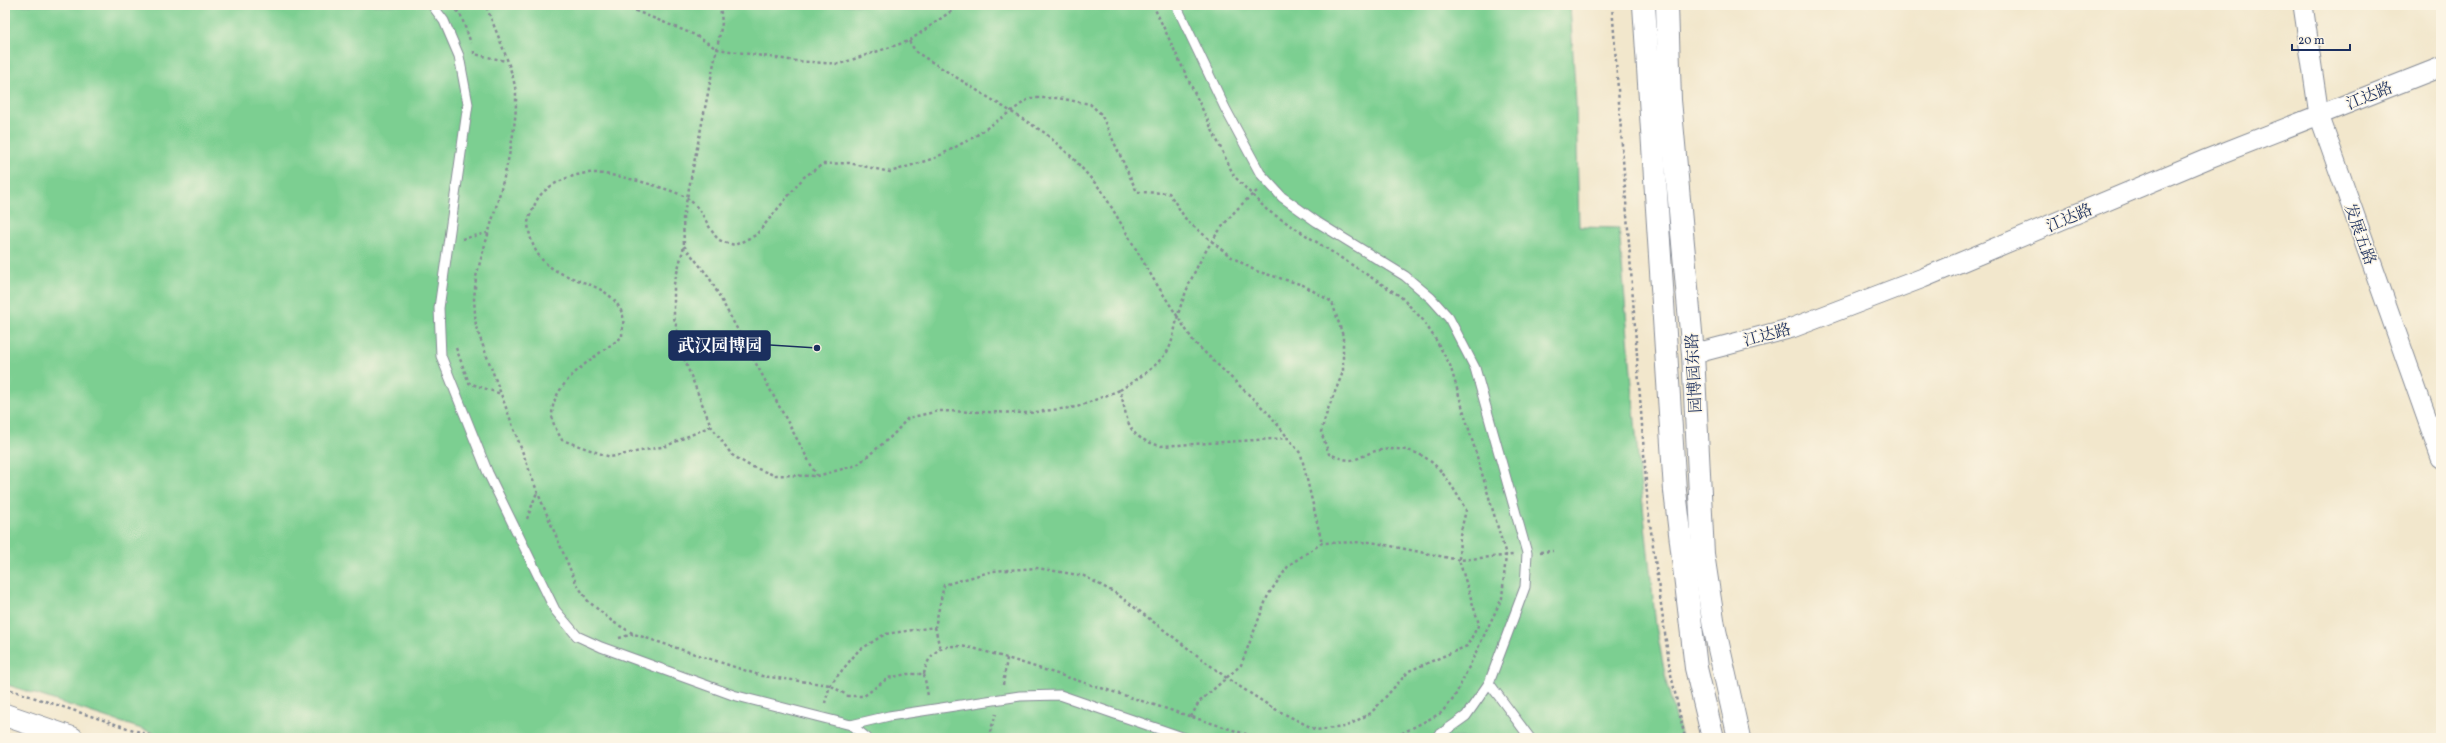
<svg xmlns="http://www.w3.org/2000/svg" width="2446" height="743" viewBox="0 0 2446 743" font-family="Vollkorn,'Noto Serif SC',serif">
<rect width="100%" height="100%" fill="#fcf5e5"/>
<filter id="ink" filterUnits="userSpaceOnUse"><feTurbulence type="fractalNoise" baseFrequency=".025" numOctaves="2"/><feDisplacementMap in="SourceGraphic" scale="8" xChannelSelector="R" yChannelSelector="G"/><feConvolveMatrix kernelMatrix="1 2 1 2 8 2 1 2 1" color-interpolation-filters="sRGB"/></filter>
<filter id="wash" filterUnits="userSpaceOnUse"><feTurbulence type="fractalNoise" baseFrequency=".012" numOctaves="4" result="noise"/><feDisplacementMap in="SourceGraphic" scale="16" xChannelSelector="R" yChannelSelector="G"/><feGaussianBlur stdDeviation="0.9" result="paint"/><feColorMatrix in="noise" values="0 0 0 0 0 0 0 0 0 0 0 0 0 0 0 0 0 1.4 0 .05"/><feComposite in="paint" operator="in"/></filter>
<g filter="url(#wash)">
<rect width="100%" height="100%" fill="#f2e7cc"/>
<polygon fill="#7ccf91" stroke="#4c7f78" points="5,5 1570,5 1576,104 1579,227 1619,228 1639,469 1656,626 1667,685 1682,738 169,738 5,684"/>
</g>
<g filter="url(#ink)">
<g fill="none" stroke-linecap="round" stroke-linejoin="round">
<g stroke="#868b95" stroke-width="11">
<g id="service">
<polyline points="432,5 444,21 459,56 468,104 439,308 441,356 488,473 555,610 577,636 601,647 733,695 851,725 889,716 1020,696 1060,695 1185,738"/>
<polyline points="1176,5 1225,108 1260,173 1282,197 1317,222 1405,276 1431,298 1449,318 1475,368 1527,553 1525,587 1489,683 1466,716 1435,738"/>
<polyline points="1489,683 1530,738"/>
<polyline points="851,725 867,738"/>
</g>
</g>
<g stroke="#868b95" stroke-width="21">
<g id="minor">
<polyline points="2303,5 2319,115 2441,458"/>
<polyline points="1693,354 1792,328 1923,278 2207,159 2441,67"/>
</g>
</g>
<g stroke="#868b95" stroke-width="24">
<g id="secondary">
<polyline points="1644,5 1675,491 1696,668 1713,738"/>
<polyline points="1667,5 1670,100 1693,354 1703,554 1714,626 1739,738"/>
<polyline points="5,715 72,738"/>
</g>
</g>
<g stroke="#868b95" stroke-width="2.5" stroke-dasharray="3 3" stroke-linecap="butt">
<polyline points="453,5 461,16 471,43"/>
<path d="M490 5 486 6C494 27 516 75 516 96 517 150 490 223 476 277L474 299 476 327 537 491 576 583 588 601 613 622 634 634 762 676 830 685 848 696H864L888 678 907 674H924L928 696"/>
<polyline points="612,5 636,11 695,35 717,49 796,61 839,64 909,41 960,5"/>
<polyline points="720,5 722,23 683,218 684,246 674,284 674,317 683,356 711,426 732,455 750,466 774,475 817,476 857,465 893,435 908,418 939,411 1028,413 1077,407 1120,390"/>
<polyline points="1153,5 1234,176 1267,210 1400,296 1423,320 1436,340 1450,365 1506,555 1502,598 1454,698 1441,713 1393,738"/>
<polyline points="1612,5 1648,509 1670,670 1685,738"/>
<polyline points="909,41 916,52 1045,133 1073,158 1102,191 1154,280 1194,342 1270,415 1288,438"/>
<polyline points="474,51 474,54 506,61"/>
<path d="M1257 191C1220 220 1195 264 1180 308 1176 320 1173 344 1167 352 1154 369 1137 379 1120 390 1129 423 1125 437 1161 446L1288 438 1301 454 1322 543"/>
<polyline points="462,239 487,233"/>
<polyline points="684,246 709,277 817,476"/>
<polyline points="456,348 469,383 501,394"/>
<path d="M711 426 666 446 610 457 562 440C559 434 554 427 553 421 545 385 598 355 622 337 622 330 625 319 622 313 603 267 536 294 528 224 528 217 533 210 535 204 542 186 569 175 588 173 606 171 671 188 687 198 704 210 706 226 718 239 722 242 730 244 735 245L756 235 804 177 823 164 849 163 890 172 935 158 974 137 1030 98H1058L1090 104 1101 114 1137 192 1169 193 1187 221 1230 256 1256 271 1303 285 1332 302 1343 336V372L1328 409 1321 432 1329 454C1335 456 1343 460 1350 460 1358 460 1367 453 1376 451 1426 441 1444 471 1466 510L1460 535 1459 560 1479 624 1467 646 1409 671 1371 713 1345 727 1316 730 1273 708 1228 679 1117 594 1084 576 1037 568 993 571 944 585 935 627 885 634 858 651 830 685 825 703"/>
<polyline points="527,519 537,492"/>
<polyline points="1540,552 1553,551"/>
<polyline points="935,627 940,649"/>
<polyline points="619,638 633,634"/>
<path d="M924 674C933 629 977 650 1007 658"/>
<polyline points="1003,685 1007,658 1258,738"/>
<polyline points="5,688 158,738"/>
<polyline points="1191,717 1199,702 1241,665 1268,595 1289,565 1322,543 1371,542 1459,560 1513,555"/>
<polyline points="988,738 996,714"/>
</g>
<use href="#service" stroke="#fff" stroke-width="9"/>
<use href="#minor" stroke="#fff" stroke-width="19"/>
<use href="#secondary" stroke="#fff" stroke-width="22"/>
</g>
</g>
<g text-anchor="middle" stroke-width="3" stroke-linejoin="round" paint-order="stroke">
<g font-size="16" fill="#1b2f5e" stroke="#fcf5e5">
<text transform="translate(2369 95) rotate(-22)" y="6">江达路</text>
<text transform="translate(2069 217) rotate(-23)" y="6">江达路</text>
<text transform="translate(2361 234) rotate(70)" y="6">发展五路</text>
<text transform="translate(1767 334) rotate(-15)" y="6">江达路</text>
<text transform="translate(1693 373) rotate(-93)" y="6">园博园东路</text>
</g>
</g>
<path fill="none" stroke="#1b2f5e" stroke-width="1.5" d="M817 348L770 345"/>
<circle fill="#1b2f5e" stroke="#fcf5e5" stroke-width="1.5" cx="817" cy="348" r="4"/>
<rect fill="#1b2f5e" stroke="#1b2f5e" stroke-width="1.5" x="669" y="331" width="101" height="29" rx="4"/>
<g font-size="17" text-anchor="middle" font-weight="bold" fill="#fff">
<text x="720" y="351">武汉园博园</text>
</g>
<rect width="2446" height="743" fill="none" stroke="#fcf5e5" stroke-width="20"/>
<path d="M2292 44v6h58v-6" fill="none" stroke="#1b2f5e" stroke-width="2"/>
<text x="2298" y="44" font-size="12" fill="#1b2f5e" stroke="#fcf5e5" stroke-width="3" paint-order="stroke">20 m</text>
</svg>
